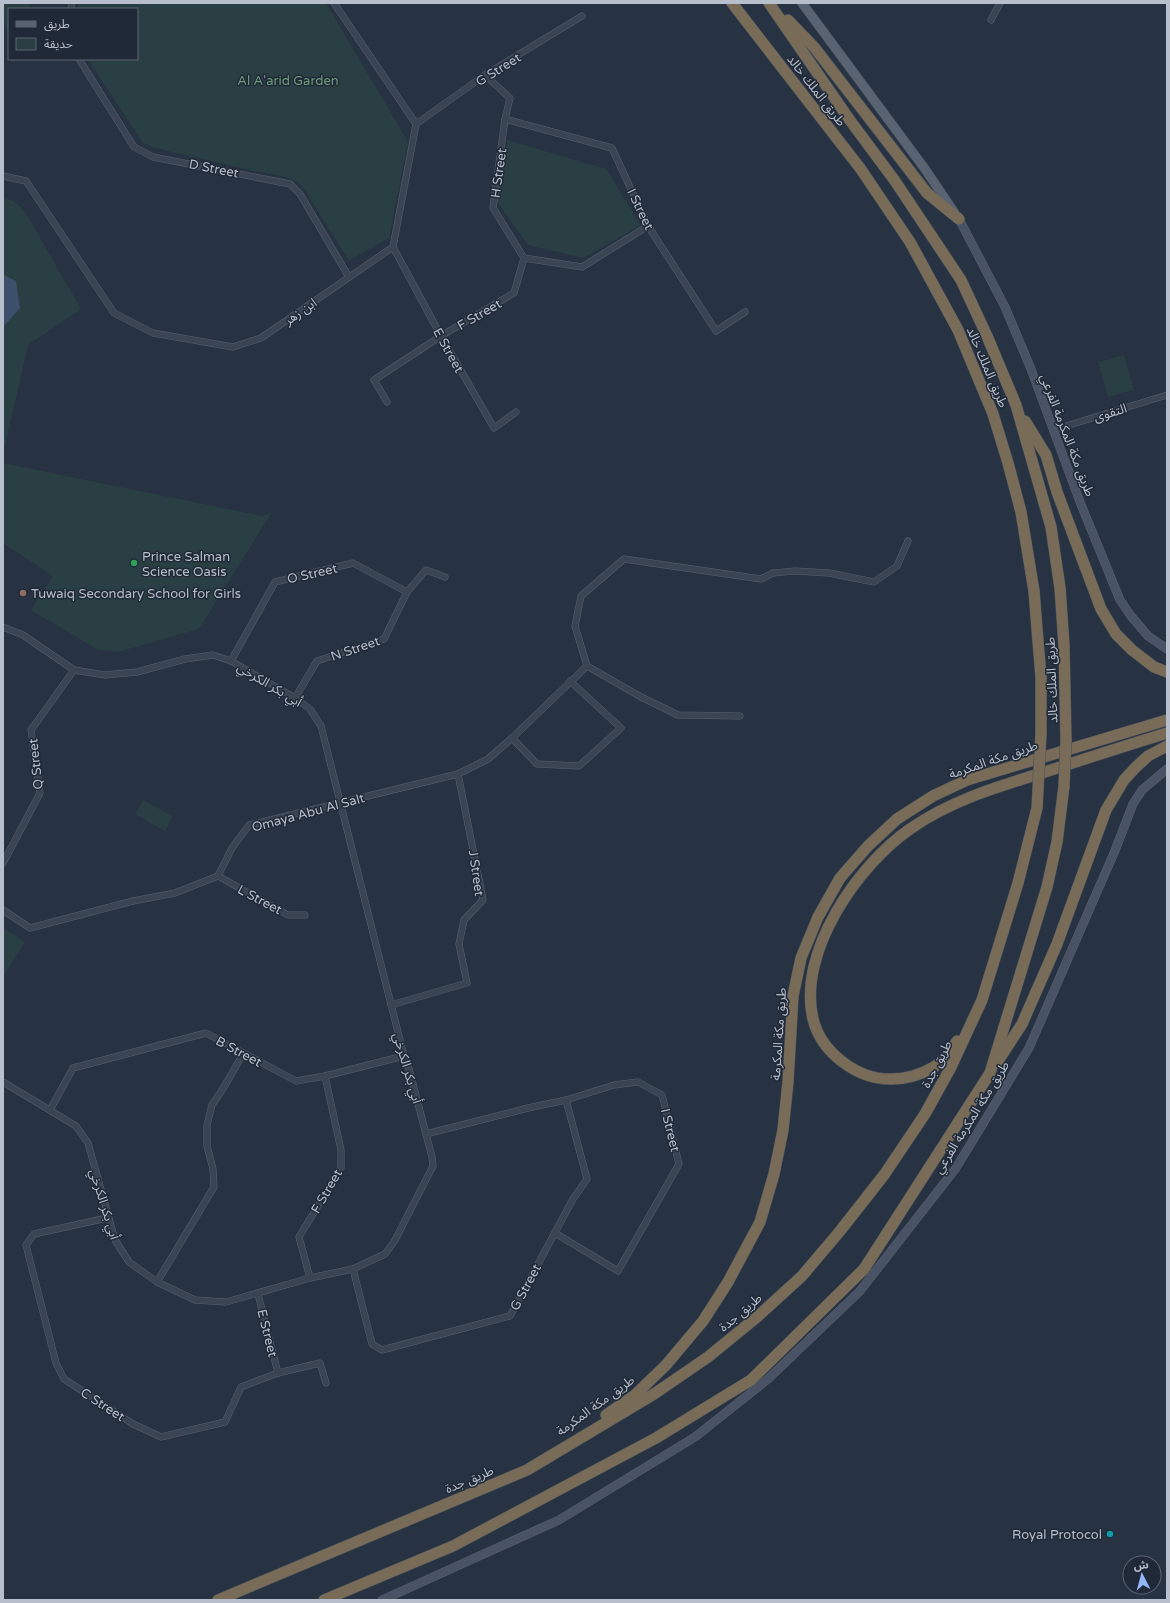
<svg xmlns="http://www.w3.org/2000/svg" width="1170" height="1603" viewBox="0 0 1170 1603" font-family="'Varela Round','Noto Sans Arabic',sans-serif">
<rect width="100%" height="100%" fill="#273242"/>
<g fill="#293f43">
<polygon points="3,3 30,3 29,9 9,9 9,31 3,21"/>
<path d="M79 3H326L408 142 389 238 349 261 302 186C287 174 268 174 250 170 217 162 184 155 152 147L142 142 88 59H137V9H77Z"/>
<polygon points="507,140 606,169 641,225 583,258 528,245 497,202"/>
<polygon points="3,198 13,201 24,210 81,309 28,345 3,455"/>
<polygon points="1124,355 1134,390 1108,397 1098,362"/>
<polygon points="3,463 262,516 272,512 199,629 118,652 98,650 31,610 53,576 3,543"/>
<polygon points="143,800 173,816 165,831 135,814"/>
<polygon points="3,928 25,942 3,977"/>
</g>
<polygon fill="#3d4f6a" points="3,267 4,275 16,281 20,308 4,326 3,325"/>
<g fill="none" stroke-linecap="round" stroke-linejoin="round">
<g stroke="#59626f" stroke-width="7">
<g id="street">
<polyline points="71,9 72,3"/>
<polyline points="991,20 1000,3"/>
<polyline points="79,59 134,147 153,157 290,184 300,194 349,277"/>
<polyline points="485,75 510,98 505,119 493,208 524,258 582,267 648,226"/>
<polyline points="505,119 612,148 648,226 716,331 745,312"/>
<polyline points="416,124 485,75 582,16"/>
<polyline points="3,176 26,181 114,313 153,333 233,347 261,338 393,247 416,124 334,3"/>
<polyline points="393,247 441,336 494,428 516,412"/>
<polyline points="387,402 374,380 441,336 514,293 524,258"/>
<polyline points="1053,430 1167,395"/>
<polyline points="3,627 23,635 74,670 105,675 137,672 185,659 213,655 231,661 295,698 310,709 321,726 404,1056 409,1069 432,1157 433,1166 394,1242 385,1254 353,1269 310,1278 226,1302 195,1300 157,1282 129,1262 115,1240 88,1143 76,1126 3,1082"/>
<polyline points="231,661 275,582 353,563 407,592"/>
<polyline points="295,698 317,661 384,639 407,592 426,570 445,577"/>
<polyline points="740,716 678,715 641,697 587,666 575,626 581,596 624,559 761,579 773,573 795,571 829,573 874,582 897,566 908,541"/>
<polyline points="512,738 537,764 579,766 621,728 570,681"/>
<polyline points="3,863 40,793 31,730 74,670"/>
<polyline points="218,876 288,915 305,915"/>
<polyline points="3,910 30,928 133,901 175,893 218,876 232,848 249,825 458,774 488,759 512,738 587,666"/>
<polyline points="391,1005 467,983 459,944 464,920 483,900 458,774"/>
<polyline points="50,1110 73,1068 206,1033 296,1081 325,1076 404,1056"/>
<polyline points="426,1134 528,1108 566,1100 614,1085 638,1082 662,1095 679,1164 618,1271 555,1233"/>
<polyline points="107,1218 34,1234 26,1245 56,1363 64,1379 133,1424 161,1437 225,1422 241,1387 278,1373 320,1363 326,1383"/>
<polyline points="353,1269 372,1344 382,1350 510,1316 573,1199 587,1179 566,1100"/>
<polyline points="310,1278 299,1237 341,1168 341,1150 325,1076"/>
<polyline points="157,1282 214,1187 213,1169 207,1146 207,1125 212,1105 224,1087 243,1054"/>
<polyline points="258,1294 278,1373"/>
</g>
</g>
<g stroke="#59626f" stroke-width="9">
<g id="secondary">
<polyline points="959,219 1005,307 1031,369 1080,502 1120,600 1131,616 1148,636 1167,649"/>
<polyline points="382,1600 559,1520 695,1437 768,1379 860,1291 956,1168 1029,1048 1114,853 1133,804 1142,790 1167,769"/>
</g>
</g>
<g stroke="#454d5b" stroke-width="10">
<polyline id="primary" points="802,3 925,169 954,212"/>
</g>
<g stroke="#464f5c" stroke-width="12">
<g id="highway">
<polyline points="732,3 860,168 910,242 958,330 993,414 1008,463 1021,512 1034,591 1037,629 1041,677 1041,734"/>
<polyline points="769,3 849,119 895,181 961,280 987,336 1016,405 1051,527 1060,588 1064,645 1066,740"/>
<polyline points="788,20 814,47 927,193 959,219"/>
<polyline points="1025,421 1046,455 1057,492 1101,609 1116,634 1132,650 1154,667 1167,672"/>
<path d="M957 1041C951 1051 944 1061 934 1067 922 1074 906 1079 892 1079 857 1080 821 1052 813 1019 797 952 858 865 910 829 950 801 996 787 1042 773 1084 759 1125 746 1167 733"/>
<polyline points="998,1061 1022,1024 1057,944 1106,810 1124,780 1135,768 1148,756 1167,746"/>
<polyline points="606,1415 635,1395 666,1365 703,1321 728,1282 760,1222 774,1174 783,1130 788,1082 793,996 801,958 818,917 840,878 868,846 897,819 933,796 967,780 1167,720"/>
<polyline points="218,1600 527,1470 654,1394 708,1357 757,1317 802,1276 840,1231 884,1175 925,1114 951,1067 982,1000 1018,883 1037,808"/>
<polyline points="324,1600 453,1546 656,1438 751,1380 864,1269 990,1073 1047,887 1057,842 1064,786"/>
</g>
</g>
<use href="#street" stroke="#3b4452" stroke-width="6"/>
<use href="#secondary" stroke="#495365" stroke-width="8"/>
<use href="#primary" stroke="#596372" stroke-width="9"/>
<use href="#highway" stroke="#786c58" stroke-width="11"/>
<g stroke="#464f5c" stroke-width="12" stroke-linecap="butt">
<g id="highway-bridge">
<polyline points="1064,786 1066,740"/>
<polyline points="1037,808 1041,734"/>
</g>
</g>
<use href="#highway-bridge" stroke="#786c58" stroke-width="11"/>
</g>
<circle fill="#2e9e5b" stroke="#202937" stroke-width="1.5" cx="134" cy="563" r="4"/>
<circle fill="#8d6e63" stroke="#202937" stroke-width="1.5" cx="23" cy="593" r="4"/>
<circle fill="#0f9aa8" stroke="#202937" stroke-width="1.5" cx="1110" cy="1534" r="4"/>
<g text-anchor="middle" stroke-width="3" stroke-linejoin="round" paint-order="stroke">
<g font-size="13" fill="#b8bfcc" stroke="#202937">
<text transform="translate(498 69) rotate(-32)" y="5">G Street</text>
<text transform="translate(817 90) rotate(52)" y="5">طريق الملك خالد</text>
<text transform="translate(214 168) rotate(11)" y="5">D Street</text>
<text transform="translate(498 173) rotate(-82)" y="5">H Street</text>
<text transform="translate(641 209) rotate(64)" y="5">I Street</text>
<text transform="translate(300 311) rotate(-35)" y="5">ابن زهر</text>
<text transform="translate(479 314) rotate(-30)" y="5">F Street</text>
<text transform="translate(449 350) rotate(61)" y="5">E Street</text>
<text transform="translate(988 367) rotate(67)" y="5">طريق الملك خالد</text>
<text transform="translate(1110 412) rotate(-17)" y="5">التقوى</text>
<text transform="translate(1068 435) rotate(69)" y="5">طريق مكة المكرمة الفرعي</text>
<text transform="translate(312 573) rotate(-13)" y="5">O Street</text>
<text transform="translate(355 648) rotate(-19)" y="5">N Street</text>
<text transform="translate(1051 680) rotate(-92)" y="5">طريق الملك خالد</text>
<text transform="translate(270 684) rotate(31)" y="5">أبي بكر الكرخي</text>
<text transform="translate(993 759) rotate(-19)" y="5">طريق مكة المكرمة</text>
<text transform="translate(35 764) rotate(-96)" y="5">Q Street</text>
<text transform="translate(308 812) rotate(-15)" y="5">Omaya Abu Al Salt</text>
<text transform="translate(477 873) rotate(82)" y="5">J Street</text>
<text transform="translate(260 899) rotate(28)" y="5">L Street</text>
<text transform="translate(778 1034) rotate(-86)" y="5">طريق مكة المكرمة</text>
<text transform="translate(239 1051) rotate(28)" y="5">B Street</text>
<text transform="translate(936 1064) rotate(-63)" y="5">طريق جدة</text>
<text transform="translate(408 1068) rotate(74)" y="5">أبي بكر الكرخي</text>
<text transform="translate(971 1117) rotate(-58)" y="5">طريق مكة المكرمة الفرعي</text>
<text transform="translate(671 1130) rotate(76)" y="5">I Street</text>
<text transform="translate(326 1191) rotate(-60)" y="5">F Street</text>
<text transform="translate(105 1204) rotate(73)" y="5">أبي بكر الكرخي</text>
<text transform="translate(525 1287) rotate(-62)" y="5">G Street</text>
<text transform="translate(740 1312) rotate(-40)" y="5">طريق جدة</text>
<text transform="translate(268 1333) rotate(76)" y="5">E Street</text>
<text transform="translate(103 1404) rotate(33)" y="5">C Street</text>
<text transform="translate(595 1405) rotate(-36)" y="5">طريق مكة المكرمة</text>
<text transform="translate(469 1479) rotate(-23)" y="5">طريق جدة</text>
</g>
<g font-size="13" fill="#709c7b" stroke="#202937">
<text x="288" y="85">Al A'arid Garden</text>
</g>
<g font-size="13" fill="#b8bfcc" stroke="#202937" text-anchor="start">
<text x="142" y="561">Prince Salman<tspan x="142" dy="15">Science Oasis</tspan></text>
<text x="31" y="598">Tuwaiq Secondary School for Girls</text>
<text x="1102" y="1539" text-anchor="end">Royal Protocol</text>
</g>
</g>
<rect width="1170" height="1603" fill="none" stroke="#b8bfcc" stroke-width="8"/>
<rect x="8" y="8" width="130" height="52" fill="#202937" stroke="#5d6573"/>
<rect x="16" y="21" width="20" height="6" fill="#596372" stroke="#5d6573"/>
<text x="44" y="28" font-size="12" fill="#b8bfcc">طريق</text>
<rect x="16" y="38" width="20" height="12" fill="#293f43" stroke="#5d6573"/>
<text x="44" y="48" font-size="12" fill="#b8bfcc">حديقة</text>
<g transform="translate(1142 1575) rotate(354)"><circle r="19" fill="#202937" stroke="#5d6573"/>
<path d="M0-3L7 15L0 10L-7 15Z" fill="#92b6f7"/>
<text y="-6" font-size="11" font-weight="bold" text-anchor="middle" fill="#b8bfcc">ش</text>
</g>
</svg>
